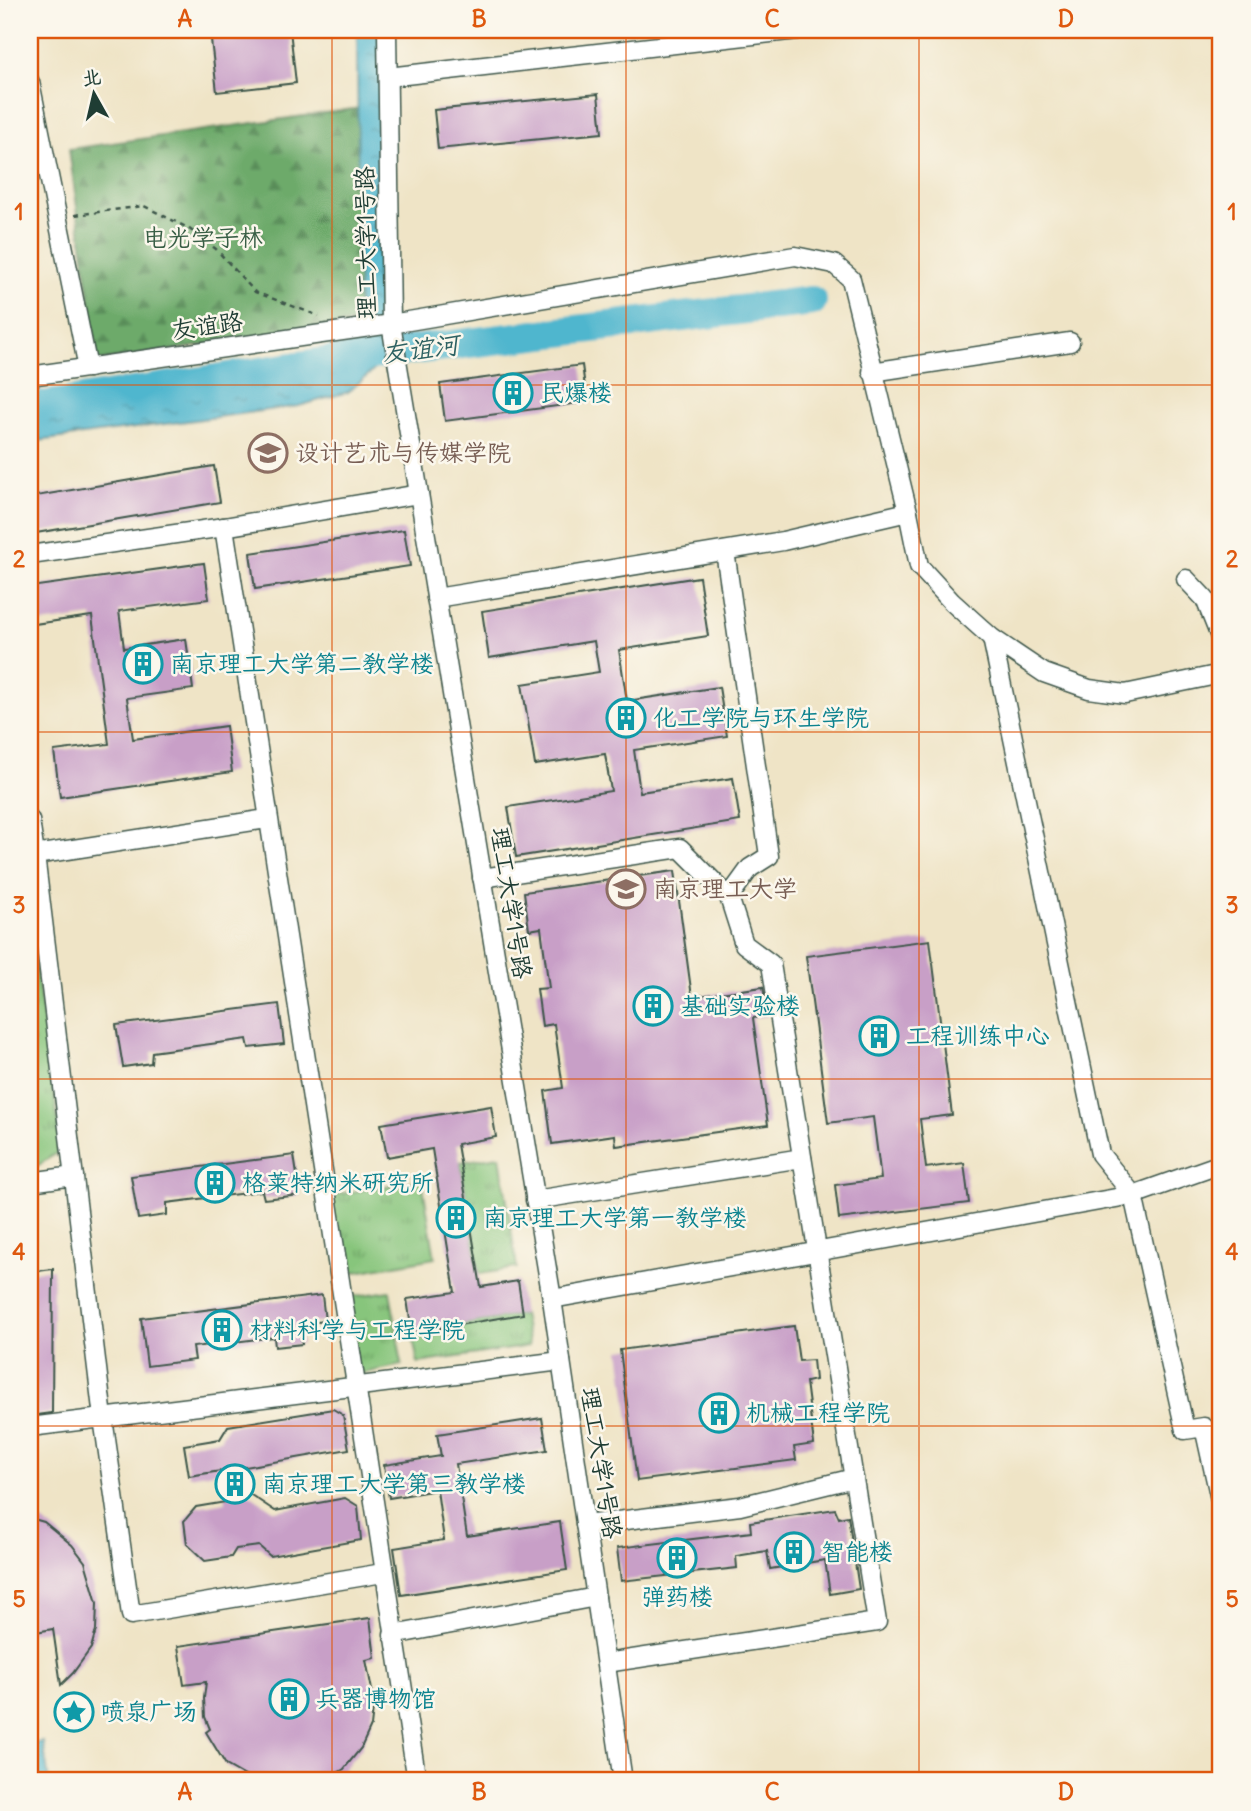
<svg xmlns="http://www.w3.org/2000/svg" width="1251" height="1811" viewBox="0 0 1251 1811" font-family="Delius,'LXGW WenKai TC',sans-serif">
<defs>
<pattern id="forest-firs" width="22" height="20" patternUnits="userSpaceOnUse" patternTransform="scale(1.75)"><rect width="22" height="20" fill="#6daa6b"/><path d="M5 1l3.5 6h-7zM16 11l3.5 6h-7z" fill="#598c59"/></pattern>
<pattern id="park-tufts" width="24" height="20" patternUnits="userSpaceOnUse" patternTransform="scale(1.75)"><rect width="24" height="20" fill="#87c57b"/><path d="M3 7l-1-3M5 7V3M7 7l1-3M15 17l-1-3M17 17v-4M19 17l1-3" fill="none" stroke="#6ea166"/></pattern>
<pattern id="water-ripples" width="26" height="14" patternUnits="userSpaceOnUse" patternTransform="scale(1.75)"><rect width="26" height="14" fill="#4fb6ce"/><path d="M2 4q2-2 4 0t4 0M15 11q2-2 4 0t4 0" fill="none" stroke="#4195a8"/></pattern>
</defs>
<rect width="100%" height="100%" fill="#fbf7ec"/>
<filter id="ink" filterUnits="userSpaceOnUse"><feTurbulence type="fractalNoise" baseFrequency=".0143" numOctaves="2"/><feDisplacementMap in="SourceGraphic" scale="14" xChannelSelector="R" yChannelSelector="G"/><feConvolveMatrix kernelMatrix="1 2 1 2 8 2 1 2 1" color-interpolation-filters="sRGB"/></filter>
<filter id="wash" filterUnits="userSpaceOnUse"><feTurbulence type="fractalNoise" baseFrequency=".00686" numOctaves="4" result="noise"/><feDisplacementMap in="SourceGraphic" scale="28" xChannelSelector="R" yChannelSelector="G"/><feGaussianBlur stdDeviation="1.57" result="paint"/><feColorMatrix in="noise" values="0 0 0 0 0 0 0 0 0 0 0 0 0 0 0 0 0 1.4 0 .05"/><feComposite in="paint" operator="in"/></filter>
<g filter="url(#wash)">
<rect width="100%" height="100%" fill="#efe4c6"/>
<polygon fill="url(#forest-firs)" stroke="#467450" stroke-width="2" points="361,108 358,322 98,361 69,149"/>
<g fill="url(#park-tufts)" stroke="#538158" stroke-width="2">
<polygon points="30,929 62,1149 30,1171"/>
<polygon points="500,1156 517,1268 479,1274 460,1162"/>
<polygon points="422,1180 435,1258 339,1275 327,1196"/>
<polygon points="390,1291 402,1365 355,1375 343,1298"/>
<polygon points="523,1314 529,1346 418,1363 412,1333"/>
</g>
<g fill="url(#water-ripples)" stroke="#377a81" stroke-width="2">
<polygon points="357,30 380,30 385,343 373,371 348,392 299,406 30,442 30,405 311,373 348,359 356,349 359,325"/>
<polygon points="43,1742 49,1781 30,1781 30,1744"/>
</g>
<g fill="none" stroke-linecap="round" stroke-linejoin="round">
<polyline stroke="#4fb6ce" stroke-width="30" points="30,408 363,356 812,301"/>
</g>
<g id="blocks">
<g fill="#c89fc7">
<polygon points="223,30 290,30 296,83 217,92 210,31"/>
<polygon points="598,94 602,133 438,149 434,110"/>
<polygon points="582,365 587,402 445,421 440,384"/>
<polygon points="214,466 220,502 30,534 30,497"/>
<polygon points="404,530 410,566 255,589 250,553"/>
<polygon points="204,563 209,599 119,611 124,648 186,639 193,689 127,698 133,739 226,726 232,772 60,797 54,751 109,744 92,616 34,624 30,587"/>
<polygon points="699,577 708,636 619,650 627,701 719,687 727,736 634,750 640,792 733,778 740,821 516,857 508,807 611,791 605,754 535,765 522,684 599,672 594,641 489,658 482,611"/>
<polygon points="675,871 692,997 763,987 768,1016 753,1018 768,1125 616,1146 615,1135 552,1144 545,1091 563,1088 554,1024 542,1026 537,989 549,988 541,928 529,930 524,892"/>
<polygon points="930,940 952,1115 920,1119 926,1168 964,1163 969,1203 839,1219 835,1185 881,1179 873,1117 828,1123 806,956"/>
<polygon points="279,1004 284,1044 249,1048 247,1039 152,1052 151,1063 123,1067 116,1025"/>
<polygon points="491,1106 496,1137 457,1144 481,1287 518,1281 523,1314 412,1333 407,1299 455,1292 432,1149 387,1157 381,1124"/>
<polygon points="294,1155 300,1195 264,1199 262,1191 167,1203 167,1215 138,1219 131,1176"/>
<polygon points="53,1269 52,1413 30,1416 30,1272"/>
<polygon points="322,1295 325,1321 299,1324 302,1344 275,1347 274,1337 193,1347 195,1360 147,1366 141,1318"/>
<polygon points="794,1326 799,1361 813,1360 815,1380 806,1382 814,1444 794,1447 796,1460 637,1481 620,1350"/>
<polygon points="333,1409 343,1415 349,1449 245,1467 248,1493 275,1511 345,1498 358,1506 361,1540 270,1556 259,1546 236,1549 231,1557 205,1561 187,1544 184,1521 196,1507 226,1502 221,1471 189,1476 184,1445 220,1439 228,1426"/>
<polygon points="542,1418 547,1450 456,1464 467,1536 560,1522 567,1570 401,1595 394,1548 444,1540 437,1490 389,1498 384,1465 441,1456 437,1434"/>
<polygon points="835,1509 839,1518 848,1516 859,1589 830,1594 825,1560 770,1569 767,1551 736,1556 737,1568 621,1581 617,1548 751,1532 750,1522"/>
<polygon points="30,1518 44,1522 72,1545 85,1562 97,1603 96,1630 91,1648 73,1673 61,1685 53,1629 30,1633"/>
<polygon points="370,1618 375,1658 366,1660 374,1700 371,1726 361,1748 344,1769 324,1781 254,1781 226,1765 206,1732 210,1729 205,1717 204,1698 206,1682 184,1685 178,1646"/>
</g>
</g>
</g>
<g filter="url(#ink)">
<use href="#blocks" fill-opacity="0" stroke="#3e564a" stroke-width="2"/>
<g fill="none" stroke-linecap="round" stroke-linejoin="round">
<g stroke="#3e564a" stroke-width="21">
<g id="minor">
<polyline points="387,30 391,324 552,1299 623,1781"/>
<polyline points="388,77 798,30"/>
<polyline points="30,82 88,368"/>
<polyline points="872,372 1070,342"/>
<polyline points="30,376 391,324 795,256 834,264 851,279 908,512 919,566 952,602 992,638 1044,673 1089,689 1125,694 1221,674"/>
<polyline points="224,527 417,1781"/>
<polyline points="30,555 224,527 419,494"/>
<polyline points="1186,579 1205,599 1221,639"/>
<polyline points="436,598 783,541 908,512"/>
<polyline points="992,638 1100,1154 1133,1195 1221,1164"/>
<polyline points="30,820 35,855 267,819"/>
<polyline points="30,856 35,855 103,1418 131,1615 383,1573"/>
<polyline points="482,878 680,848 729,897"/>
<polyline points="30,1182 74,1176"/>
<polyline points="535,1200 802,1158"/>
<polyline points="552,1299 1133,1195 1185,1430 1204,1427 1221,1504"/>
<polyline points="30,1427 561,1361"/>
<polyline points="585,1525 740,1506 854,1478"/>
<polyline points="393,1635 596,1597"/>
<polyline points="606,1663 877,1622 771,964 744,944 729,897 750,868 769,856 725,551"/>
</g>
</g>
<polyline stroke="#3e564a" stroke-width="2.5" stroke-dasharray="5 5" stroke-linecap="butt" points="75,215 144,206 188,228 216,249 255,292 319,316"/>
<use href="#minor" stroke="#fff" stroke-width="18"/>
</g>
</g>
<path fill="none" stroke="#de580e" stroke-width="2" stroke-opacity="0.55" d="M332 30V1781M626 30V1781M919 30V1781M30 385H1221M30 732H1221M30 1079H1221M30 1426H1221"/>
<defs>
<g id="building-ring" transform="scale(2.0125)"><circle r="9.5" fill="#fbf7ec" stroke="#0f9aa8" stroke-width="1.5"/><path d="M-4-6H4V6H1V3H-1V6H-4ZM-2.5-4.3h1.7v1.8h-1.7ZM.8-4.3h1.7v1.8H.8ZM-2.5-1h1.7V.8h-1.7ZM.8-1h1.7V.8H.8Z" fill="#0f9aa8"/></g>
<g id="university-ring" transform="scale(2.0125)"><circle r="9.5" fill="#fbf7ec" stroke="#8d6e63" stroke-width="1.5"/><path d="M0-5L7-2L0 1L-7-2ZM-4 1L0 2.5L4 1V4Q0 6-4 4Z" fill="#8d6e63"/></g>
<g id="sight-ring" transform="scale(2.0125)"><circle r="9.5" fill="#fbf7ec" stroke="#0f9aa8" stroke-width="1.5"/><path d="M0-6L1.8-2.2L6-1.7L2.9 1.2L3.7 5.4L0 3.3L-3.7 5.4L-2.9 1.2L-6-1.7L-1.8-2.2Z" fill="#0f9aa8"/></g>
</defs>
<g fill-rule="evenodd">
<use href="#building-ring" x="513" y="393"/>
<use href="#university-ring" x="268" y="453"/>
<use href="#building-ring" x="143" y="664"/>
<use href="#building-ring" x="626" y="718"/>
<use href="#university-ring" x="626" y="889"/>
<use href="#building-ring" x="653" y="1006"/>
<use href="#building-ring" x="879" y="1036"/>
<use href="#building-ring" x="215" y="1183"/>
<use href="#building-ring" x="456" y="1218"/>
<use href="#building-ring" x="222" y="1330"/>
<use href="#building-ring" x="719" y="1413"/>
<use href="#building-ring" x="235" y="1484"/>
<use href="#building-ring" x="794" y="1552"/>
<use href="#building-ring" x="677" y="1558"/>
<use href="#building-ring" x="289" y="1699"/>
<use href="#sight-ring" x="74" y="1712"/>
</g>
<g text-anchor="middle" stroke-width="5" stroke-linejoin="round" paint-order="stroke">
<g font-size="24" fill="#395f46" stroke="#fbf7ec">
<text x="203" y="246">电光学子林</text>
</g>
<g font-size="24" fill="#1f3d34" stroke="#fbf7ec">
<text transform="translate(366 243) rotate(-91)" y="8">理工大学1号路</text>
<text transform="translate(207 326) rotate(-8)" y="8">友谊路</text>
<text transform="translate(511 903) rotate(81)" y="8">理工大学1号路</text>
<text transform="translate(601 1463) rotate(81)" y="8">理工大学1号路</text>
</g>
<g font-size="24" fill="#0d838f" stroke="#fbf7ec" text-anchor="start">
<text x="540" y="401">民爆楼</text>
<text x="170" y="672">南京理工大学第二教学楼</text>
<text x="653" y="726">化工学院与环生学院</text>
<text x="680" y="1014">基础实验楼</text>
<text x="906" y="1044">工程训练中心</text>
<text x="242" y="1191">格莱特纳米研究所</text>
<text x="483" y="1226">南京理工大学第一教学楼</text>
<text x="249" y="1338">材料科学与工程学院</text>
<text x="746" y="1421">机械工程学院</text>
<text x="262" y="1492">南京理工大学第三教学楼</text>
<text x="821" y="1560">智能楼</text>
<text x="677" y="1605" text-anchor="middle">弹药楼</text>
<text x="316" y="1707">兵器博物馆</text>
<text x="101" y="1720">喷泉广场</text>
</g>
<g font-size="24" fill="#785e54" stroke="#fbf7ec" text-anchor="start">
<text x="295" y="461">设计艺术与传媒学院</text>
<text x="653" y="897">南京理工大学</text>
</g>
<g font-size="26" font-style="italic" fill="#2d6162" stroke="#fbf7ec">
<text transform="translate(420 349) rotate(-7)" y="9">友谊河</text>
</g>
</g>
<rect width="1251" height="1811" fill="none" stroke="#fbf7ec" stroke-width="77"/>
<g transform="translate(94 94) rotate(352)" stroke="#fbf7ec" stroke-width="5" paint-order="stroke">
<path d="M0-5L12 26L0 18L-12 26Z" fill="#1f3d34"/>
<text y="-10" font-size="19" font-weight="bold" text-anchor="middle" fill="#1f3d34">北</text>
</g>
<rect x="38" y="38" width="1174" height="1734" fill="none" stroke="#de580e" stroke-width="2.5"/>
<g font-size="23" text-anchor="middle" font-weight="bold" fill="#de580e">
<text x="185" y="27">A</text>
<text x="479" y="27">B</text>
<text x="772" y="27">C</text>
<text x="1066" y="27">D</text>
<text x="19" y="220">1</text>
<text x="1232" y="220">1</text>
<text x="19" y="567">2</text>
<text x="1232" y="567">2</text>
<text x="19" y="913">3</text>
<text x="1232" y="913">3</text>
<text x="19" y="1260">4</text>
<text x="1232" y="1260">4</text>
<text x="19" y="1607">5</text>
<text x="1232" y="1607">5</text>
<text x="185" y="1800">A</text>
<text x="479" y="1800">B</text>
<text x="772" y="1800">C</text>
<text x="1066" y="1800">D</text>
</g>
</svg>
